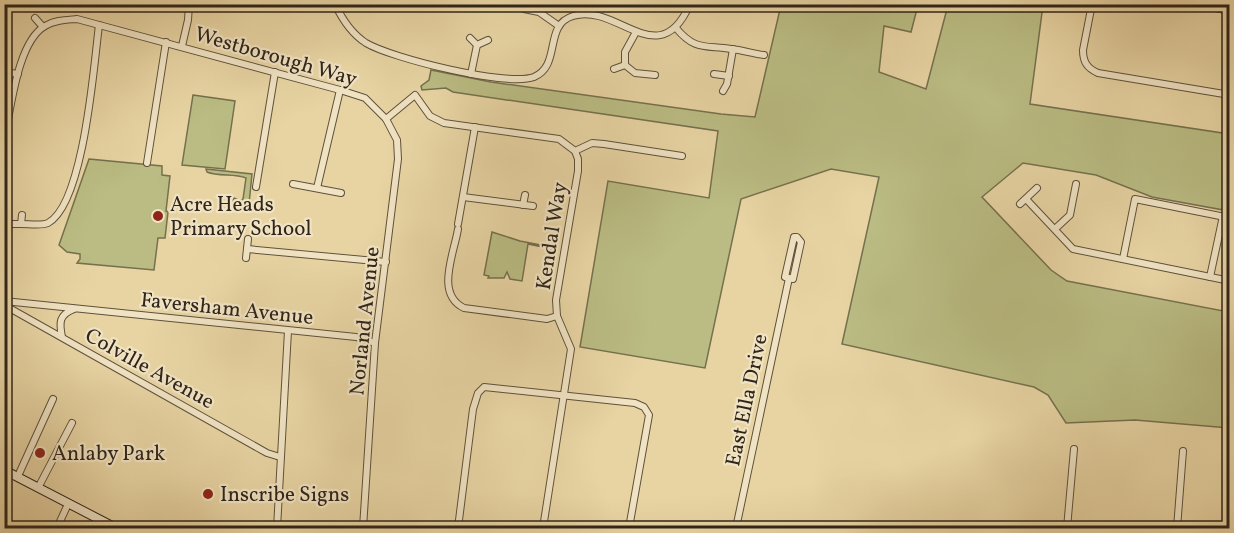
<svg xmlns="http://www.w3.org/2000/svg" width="1234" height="533" viewBox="0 0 1234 533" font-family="Vollkorn,serif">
<rect width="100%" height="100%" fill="#e8d4a3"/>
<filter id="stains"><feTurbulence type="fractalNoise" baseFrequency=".00333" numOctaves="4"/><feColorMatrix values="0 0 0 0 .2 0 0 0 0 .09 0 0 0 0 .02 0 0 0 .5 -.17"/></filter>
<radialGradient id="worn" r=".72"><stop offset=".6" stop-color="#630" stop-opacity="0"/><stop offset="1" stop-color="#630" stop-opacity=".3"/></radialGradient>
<g fill="#babc83" stroke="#75704e" stroke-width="1.5">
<polygon points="781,5 918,5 911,32 884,26 879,72 926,89 948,5 1043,5 1030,104 1229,134 1229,211 1152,197 1096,175 1023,163 982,197 1051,270 1067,281 1229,312 1229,428 1135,420 1066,423 1048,395 1034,387 842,344 879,177 831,169 741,199 705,368 580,347 608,181 709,198 718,131 453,92 446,88 422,90 421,86 429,80 431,70 491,82 721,114 755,117"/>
<polygon points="193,95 235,101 225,169 182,165"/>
<polygon points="89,159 162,166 162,175 170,176 166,211 168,212 165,238 158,238 154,270 77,263 80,259 80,254 67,252 59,245"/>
<path d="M206 169 252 174 249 204 233 202 234 198 241 201 243 199 246 178C234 173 219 177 207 172Z"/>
<polygon points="492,232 520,241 557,248 557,250 528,244 522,281 510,279 507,272 504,278 488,278 489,276 484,275"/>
</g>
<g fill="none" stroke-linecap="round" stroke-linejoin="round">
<g stroke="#5e513c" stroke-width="8">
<g id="street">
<path d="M335 4C342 19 352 34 366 43 391 58 507 87 534 77 562 65 543 25 573 16 617 2 659 75 690 4"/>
<polyline points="517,4 524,9 539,12 559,26"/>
<path d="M1092 4 1083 50C1083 62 1087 68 1098 73L1230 95"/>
<polyline points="1197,4 1230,11"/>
<polyline points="35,18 43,27"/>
<path d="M676 28C695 51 705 45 731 49 743 50 753 54 764 55"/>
<polyline points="636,32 625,52 625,65 635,73 655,75"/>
<polyline points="470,38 477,45 488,40"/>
<polyline points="182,46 188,20 189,4"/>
<polyline points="614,69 625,65"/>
<polyline points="4,72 18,74"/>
<polyline points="471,74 477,45"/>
<polyline points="714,74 729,76"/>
<polyline points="723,91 727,84 733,49"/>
<path d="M4 140C11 110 17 42 45 26 55 20 66 20 77 19L340 90 365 98 386 119 415 95 430 116 444 123 559 139 575 151 592 143 604 144 682 156"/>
<polyline points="147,163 166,42"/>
<polyline points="293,184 341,193"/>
<polyline points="256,187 275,72"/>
<polyline points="317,188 340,90"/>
<polyline points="463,197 533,206"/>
<polyline points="1026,199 1073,249 1230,281"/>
<polyline points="1020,204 1037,188"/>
<polyline points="523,205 525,195"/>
<polyline points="12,224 21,224 22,215"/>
<path d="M21 224C29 224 42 226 48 223 84 204 94 64 99 25"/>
<polyline points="458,224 475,127"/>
<path d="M458 229C454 254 435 294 464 308L547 319 557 316"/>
<polyline points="1055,229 1070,215 1076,184"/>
<polygon points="794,237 797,237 801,242 793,279 785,277"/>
<polyline points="247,249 386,262"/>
<polyline points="246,258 248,239"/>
<polyline points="1123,259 1135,199 1230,218"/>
<polyline points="1210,277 1223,216"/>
<polyline points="4,301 356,337 375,343"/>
<polyline points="4,305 267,453 280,457"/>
<path d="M62 337C59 322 59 315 74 309"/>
<polyline points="18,476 53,399"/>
<polyline points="38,488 72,423"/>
<polyline points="57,528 68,504"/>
<polyline points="277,528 288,331"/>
<polyline points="363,528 375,343 398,159 397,140 386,119"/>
<polyline points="458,528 473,409 478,393 484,387 635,403 644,407 649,415 629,528"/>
<polyline points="543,528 571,349 557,316 556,300 578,171 578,159 575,151"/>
<polyline points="736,528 789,278"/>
<polyline points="1067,528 1074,449"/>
<polyline points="1177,528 1183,451"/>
</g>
</g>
<g stroke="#30251a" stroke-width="10">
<polyline id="secondary" points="4,470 116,528"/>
</g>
<use href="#street" stroke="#f0e3c3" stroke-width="6"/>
<use href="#secondary" stroke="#f0e3c3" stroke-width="8"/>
</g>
<g fill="#8f2418" stroke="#f0e3c3" stroke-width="2">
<circle cx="158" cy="216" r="6"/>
<circle cx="40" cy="453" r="6"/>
<circle cx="208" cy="494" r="6"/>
</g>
<g text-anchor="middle" stroke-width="4.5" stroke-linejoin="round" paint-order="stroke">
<g font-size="21" fill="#30251a" stroke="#f0e3c3">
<text transform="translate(276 56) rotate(16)" y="7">Westborough Way</text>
<text transform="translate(551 236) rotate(-81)" y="7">Kendal Way</text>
<text transform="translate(227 308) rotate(6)" y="7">Faversham Avenue</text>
<text transform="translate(364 321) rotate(-84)" y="7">Norland Avenue</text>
<text transform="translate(150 368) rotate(29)" y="7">Colville Avenue</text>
<text transform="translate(746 400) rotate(-78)" y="7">East Ella Drive</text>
</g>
<g font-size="21" fill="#30251a" stroke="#f0e3c3" text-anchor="start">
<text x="170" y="211">Acre Heads<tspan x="170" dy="24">Primary School</tspan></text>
<text x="52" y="460">Anlaby Park</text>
<text x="220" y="501">Inscribe Signs</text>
</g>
</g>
<rect width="1234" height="533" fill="none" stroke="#e8d4a3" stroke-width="24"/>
<rect x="6" y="6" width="1222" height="521" fill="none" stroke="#30251a" stroke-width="3"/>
<rect x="12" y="12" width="1210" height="509" fill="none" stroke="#30251a" stroke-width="1.5"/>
<rect width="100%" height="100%" filter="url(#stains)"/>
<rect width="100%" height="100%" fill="url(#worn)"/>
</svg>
